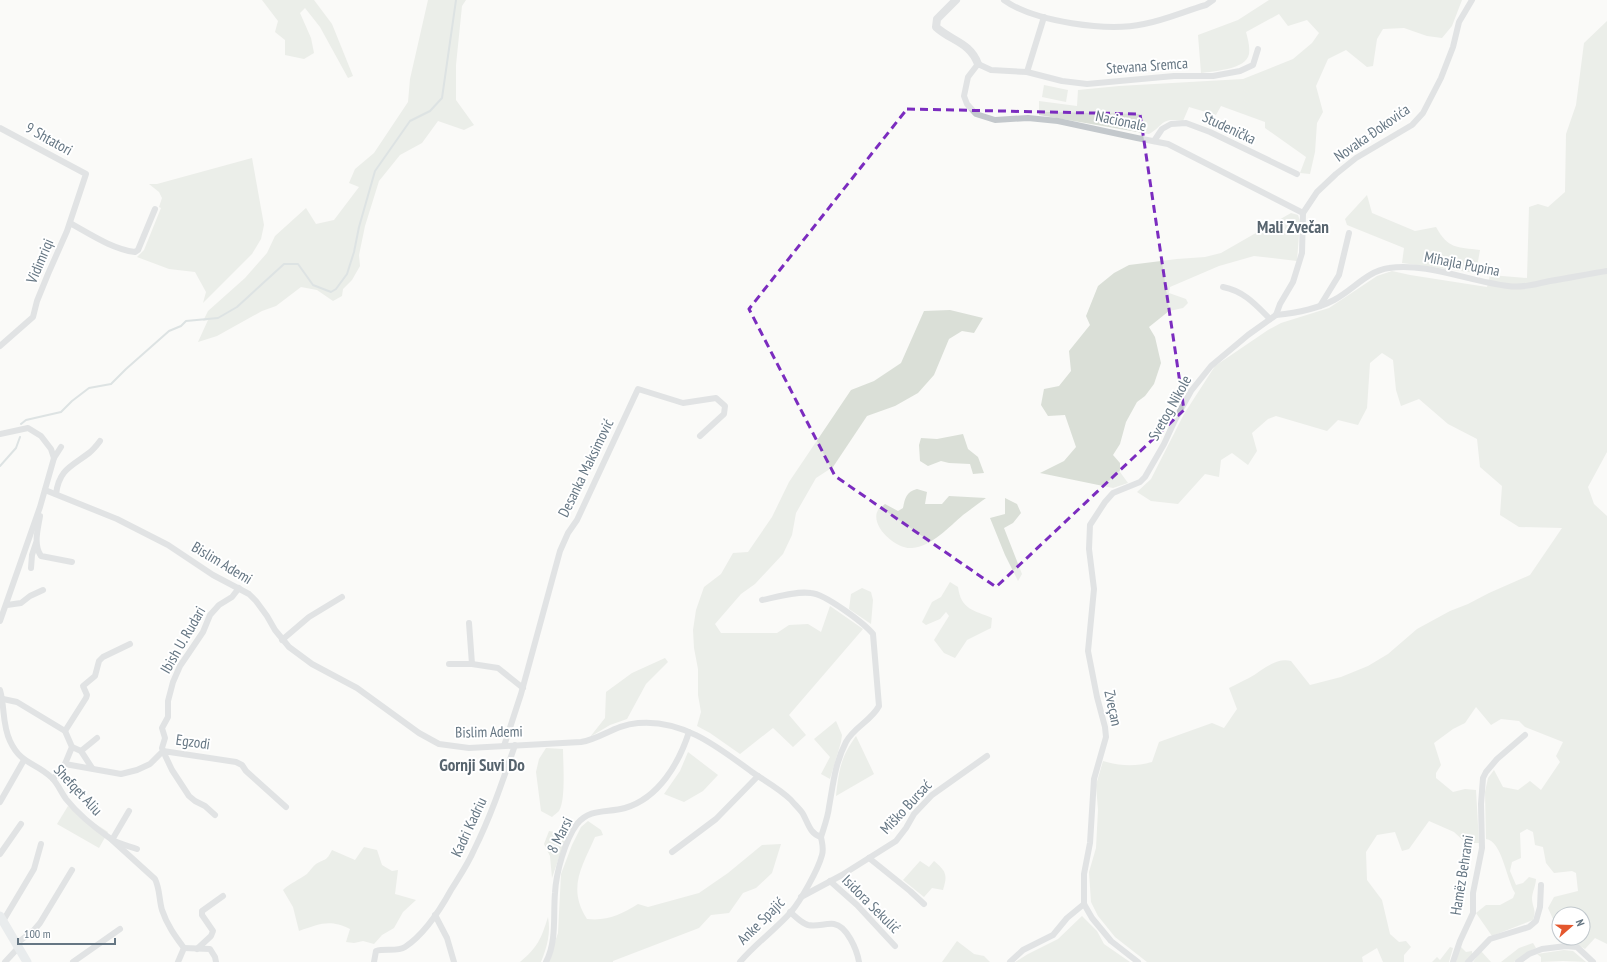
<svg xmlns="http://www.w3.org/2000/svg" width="1607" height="962" viewBox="0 0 1607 962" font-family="'PT Sans Narrow',sans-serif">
<rect width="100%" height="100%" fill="#fafaf8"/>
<g fill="#dadfd7">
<polygon points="262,0 314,0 332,24 353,76 348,78 320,27 305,8 300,13 311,38 314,53 304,59 285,55 285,40 275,32 278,21"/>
<polygon points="428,0 466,0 462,6 456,65 456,100 474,125 464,130 438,121 422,143 400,155 379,181 365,226 359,255 360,266 352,280 343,289 342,296 333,301 317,290 301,287 276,306 262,311 217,336 198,342 208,320 203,321 208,311 245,278 267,253 275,236 306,208 316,224 334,220 359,187 349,183 355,169 374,153 408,102 410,79"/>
<path d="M1269 0H1462L1452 26 1442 38 1427 36 1404 28 1383 29 1377 39 1373 66 1367 67 1346 50 1328 59 1316 86 1323 112 1317 123 1315 152 1310 174 1300 173 1306 157 1265 128V122L1221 106 1216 115 1189 107 1183 121C1160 117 1165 125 1149 134L1039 115V101L1077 106 1078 90 1119 86 1243 79 1293 59 1312 43 1319 33 1307 20 1288 26 1279 14 1246 32C1248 39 1250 47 1249 54 1246 70 1213 71 1201 73L1198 35 1238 20Z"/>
<path d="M1607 21V452L1588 487 1594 504 1607 516V944L1595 938 1585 949 1575 943 1564 942 1562 938H1583V914H1559V932L1548 908 1554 897 1578 891 1576 873 1572 871 1554 873 1546 863 1543 847 1535 845 1533 832 1527 829 1520 833 1521 858 1512 862 1510 871 1516 885 1523 883 1529 877 1536 879C1536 885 1532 893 1532 898 1532 907 1537 910 1533 920L1492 936 1476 913 1486 905H1500L1513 898 1515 893C1506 878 1502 841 1486 839L1485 792 1488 778 1494 770 1503 787 1518 790 1530 781 1541 790 1560 762 1556 756 1563 742 1525 727 1519 721 1501 719 1491 725 1476 707 1465 723 1453 729 1434 743 1441 765 1436 773V778L1453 792 1465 789 1476 790 1479 843H1466L1454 832 1429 821 1409 849 1402 851 1395 832 1377 835 1366 852 1367 880 1382 900 1390 934 1399 942 1406 941 1411 947 1404 955V962H1383L1377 948 1362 957 1363 962H1147L1115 937 1098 916 1091 902 1089 872 1096 848 1098 810 1096 785 1103 761C1121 766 1134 767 1152 762L1159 742 1212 723 1224 728 1237 709 1229 688C1236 685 1242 681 1249 678 1262 671 1275 657 1291 661L1310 685 1341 677 1368 666 1388 654 1417 629 1450 611 1468 604 1489 593 1530 575 1562 528 1519 527 1500 515 1502 486 1480 467 1477 439 1448 424 1419 399 1401 406 1396 390 1393 360 1382 353 1370 363 1367 408 1358 425 1338 420 1327 431 1276 416 1268 419 1252 433 1257 451 1248 465 1232 453 1221 460 1219 477 1205 474 1178 504 1151 501 1137 492 1151 479 1184 414 1215 366 1268 330 1281 323 1329 308 1377 276 1392 271 1410 275 1487 287 1490 275 1527 278 1529 207 1538 204 1548 207 1565 192 1566 134 1576 105 1584 43Z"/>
<polygon points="1044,85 1068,90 1066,102 1042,97"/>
<polygon points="252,158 264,225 261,239 252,254 203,303 206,292 195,272 169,269 137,257 144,250 161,208 159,207 162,198 159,192 149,184 157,184"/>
<path d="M1367 195 1372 213 1415 231 1436 227C1448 249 1457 247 1480 250L1476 273 1402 263 1404 248 1347 225 1345 219Z"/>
<polygon points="1291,213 1298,215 1300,221 1297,261 1254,256 1219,266 1170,287 1169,293 1186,299 1188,303 1183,308 1169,311 1149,327 1155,337 1161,363 1154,384 1145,396 1137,402 1126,422 1120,444 1113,455 1120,463 1120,472 1128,483 1113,488 1040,473 1064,461 1076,447 1065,415 1048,416 1041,405 1044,389 1059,386 1071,371 1069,351 1090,325 1086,316 1098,286 1114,273 1129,265 1177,259 1205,257 1221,253"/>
<polygon points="950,310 983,318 974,333 962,331 949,339 934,375 918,393 895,406 867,416 833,467 816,478 796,513 792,535 783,554 755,584 741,594 715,624 721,633 777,633 789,625 808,624 821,632 830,606 863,629 789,715 806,735 793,747 773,728 740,754 710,733 697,726 701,712 698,695 698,669 694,648 693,630 696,610 704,587 721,574 733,553 748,552 772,517 789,482 851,390 874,381 901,363 924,311"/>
<polygon points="963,434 968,449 978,457 984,473 973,474 970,464 949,463 941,461 928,466 920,461 919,445 921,438 937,439"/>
<path d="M917 489 927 492 925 504H942L949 496 986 498C978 504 971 509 963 515 950 526 931 547 912 548 897 550 869 526 878 510 879 508 883 506 885 504L898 511 903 508C905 498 906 492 917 489Z"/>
<polygon points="1005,498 1017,504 1021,513 1013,523 1004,528 1022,574 1018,581 1005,555 990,518 1005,514"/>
<path d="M950 582 958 587C961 610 974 610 992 618L991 628 967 640 955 658 944 653 934 640 949 616 946 612 940 619 926 625 922 622 932 602 941 597Z"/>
<polygon points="862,588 871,592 873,600 871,624 849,609 851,594"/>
<polygon points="665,658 668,662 646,684 627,719 610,725 590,737 605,718 606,692 632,673"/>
<polygon points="836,721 842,735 841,742 830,779 821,774 830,757 814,739"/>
<path d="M856 736 874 774 836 796C839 771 840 758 856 736Z"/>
<path d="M546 748 563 749C563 762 566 800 559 811 557 813 554 815 552 817L541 811 536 772 539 759Z"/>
<polygon points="688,752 718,775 703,791 684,802 664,794 680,771"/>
<polygon points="68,806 108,832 99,848 57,824"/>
<path d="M588 821 601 830 603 835 595 837C582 867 567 888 587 919 608 921 620 915 638 904L648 907 699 893 728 873 762 845 781 844 772 873 756 888 743 893 729 913 711 915 699 928 613 961V962H548L558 933 561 874 572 845 581 827Z"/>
<polygon points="549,831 567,834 552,878 550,856 544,844"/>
<path d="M364 847 377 850 382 865 392 871 398 870 395 894 416 900 403 912 394 928 382 935 374 944 363 941 354 943 346 942 350 929C329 919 320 924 299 931L293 907 283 890C290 883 299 880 307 874 310 871 312 867 316 864 326 858 326 862 332 850L355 860Z"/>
<path d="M920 861 929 867 934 861C946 871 948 875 943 890L932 888 924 897 903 880Z"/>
<polygon points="1082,916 1097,931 1104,944 1130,962 1015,962 1028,954 1058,939"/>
<path d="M548 917C551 933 547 947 541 962H520C538 947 541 939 548 917Z"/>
<polygon points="957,941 974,954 984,956 990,962 942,962"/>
<polygon points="1533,943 1536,948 1525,954 1514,962 1501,962 1519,948"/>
<polygon points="1460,946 1466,952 1472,951 1472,955 1466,962 1456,962"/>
<polygon points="1450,947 1453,948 1449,962 1432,962 1437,957 1440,960"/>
<polygon points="1564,950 1573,951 1586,962 1563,961 1541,962 1541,957 1537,954"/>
<polygon points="1481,951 1491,962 1473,962"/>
</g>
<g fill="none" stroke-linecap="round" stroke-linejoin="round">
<g stroke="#bbc7cb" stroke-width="2">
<polyline points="21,424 26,420 61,412 72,401 89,388 111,384 126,369 169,331 181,326 186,321 218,318 237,307 284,264 298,264 313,285 331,292 336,289 347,274 354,252 359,227 375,171 410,121 430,111 442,98 456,0"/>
<polyline points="0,466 16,448 20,437"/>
</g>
<g stroke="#c3c8cc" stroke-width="6">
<path d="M1004 0C1034 22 1108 32 1144 24 1165 20 1185 11 1206 5L1213 0"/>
<polyline points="1258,49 1253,65 1240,71 1213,76 1174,76 1087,84 1062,81 1027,72 991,70 978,64 968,77 964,96 967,104 976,114 995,120 1028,118 1058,121 1137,138 1168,144 1303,213"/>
<polyline points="1027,72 1044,17"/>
<polyline points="0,128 86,174 67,231 48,274 37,301 33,317 0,346"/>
<polyline points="1154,141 1162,129 1171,124 1186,123 1210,132 1297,174"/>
<polyline points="1303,213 1317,192 1336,174 1356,158 1412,125 1423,113 1441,78 1453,47 1459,22 1472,0"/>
<path d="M70 223C90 234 112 249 135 252L138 250 155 209"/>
<path d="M1223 287C1244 291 1256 305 1270 319"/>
<polyline points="1320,306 1339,275 1349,233"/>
<path d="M1276 315C1296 313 1317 309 1334 300 1353 290 1367 271 1389 268 1426 262 1471 282 1508 286 1522 288 1537 284 1550 281 1569 278 1588 274 1607 271"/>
<polyline points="0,434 28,428 41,436 51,449 54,458 40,507 0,621"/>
<polyline points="54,458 61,447"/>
<path d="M45 490 117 519 168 545 213 575 249 594 256 601 267 616 275 630 289 647 312 664 357 688 419 733 439 744 469 748 581 742C601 739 614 725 638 723 683 719 718 747 752 772 765 781 780 789 791 800 795 805 800 809 803 814 808 823 810 834 821 837"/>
<path d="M56 494C59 469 72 466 89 453 93 450 97 445 100 441"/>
<path d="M40 516C38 529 33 544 41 556L72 562"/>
<polyline points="31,568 32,555 36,543"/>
<path d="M762 600C777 597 795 591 811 593 825 594 864 623 873 634L879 706C871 721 854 727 846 742 835 763 833 785 829 807 828 817 824 827 821 837"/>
<polyline points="7,605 21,603 30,596 43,590"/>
<polyline points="469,623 472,664"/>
<polyline points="282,640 309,617 342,597"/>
<polyline points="449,664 472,664 498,668 523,688"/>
<path d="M0 690C5 708 2 724 10 741 21 765 36 762 52 778 58 784 61 792 66 799 78 814 95 828 111 839 118 844 129 846 137 849"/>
<polyline points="3,699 17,702 65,731 72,747 65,764 53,779"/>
<polyline points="65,731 86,698 87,695 83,686 95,676 99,661 103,657 130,644"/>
<polyline points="504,746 521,694 560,551 568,533 577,520 638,389 683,403 716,398 725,406 724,414 700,436"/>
<polyline points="72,747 81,751 92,768"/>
<polyline points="81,751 97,738"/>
<polyline points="65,764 121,774 137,770 150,764 163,751 162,748 165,738 162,728 168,717 168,701 173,682 180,666 203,632 210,615 219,605 232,597 239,588"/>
<polyline points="0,802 24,760"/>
<path d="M129 811 112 840 155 879C160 889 159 900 162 910 167 925 175 936 184 948"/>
<polyline points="215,815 205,806 195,801 189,796 172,770 163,751 236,762 242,765 246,771 286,807"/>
<polyline points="672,852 716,819 758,776"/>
<polyline points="0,854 21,824"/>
<polyline points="869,858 910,891 924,904"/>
<polyline points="830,881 857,905 895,946"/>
<polyline points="801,897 842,875 896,841 906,828 914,814 932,795 987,756"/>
<path d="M790 912C796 917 801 923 808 925 817 927 825 923 834 924 847 926 857 950 859 962"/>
<polyline points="435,915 447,938 454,962"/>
<polyline points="3,921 34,869 41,844"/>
<polyline points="16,944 34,930 40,923 72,870"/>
<polyline points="184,948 210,949 215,957 216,962"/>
<polyline points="197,949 211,936 213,931 202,915 202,911 223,896"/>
<polyline points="5,962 18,948"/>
<polyline points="73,962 120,929"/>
<polyline points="178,962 184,948"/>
<path d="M374 962 376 951C385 948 397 952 405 947 425 934 440 910 451 890 459 877 468 864 474 850 491 816 503 780 515 745"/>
<path d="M546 962C557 941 553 916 555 893 556 873 565 840 577 824 590 808 607 813 625 808 659 798 679 763 689 732"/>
<path d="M740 962C755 944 775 930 791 912 801 900 818 870 822 855 824 848 822 843 821 837"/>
<polyline points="1010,962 1023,950 1053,935 1067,918 1084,904"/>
<polyline points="1138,962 1111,941 1092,918 1084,904 1084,874 1090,843 1094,779 1106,737 1105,727 1097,697 1088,651 1094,589 1089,549 1090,525 1105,502 1113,493 1140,482 1145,477 1164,444 1175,420 1191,391 1211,366 1248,335 1276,315 1280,304 1293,282 1302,253 1303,213"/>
<polyline points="1453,962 1460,941 1473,913 1473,893 1482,848 1481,804 1483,778 1486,772 1497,759 1525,735"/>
<polyline points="1468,962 1490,939 1529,927 1536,921 1540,907 1541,885"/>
<polyline points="1518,962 1529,954 1542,949 1566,946 1577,947 1593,962"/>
</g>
<path stroke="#c3c8cc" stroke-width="8" d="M956 0 937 19 936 27C951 41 970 42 978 64"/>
<polyline stroke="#d6dbdf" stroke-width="9" points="0,916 27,962"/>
</g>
<path d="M0 0H1607V962H0ZM907 109 1140 114 1184 410 996 587 835 476 749 309Z" fill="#fafaf8" fill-opacity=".55" fill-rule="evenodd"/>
<path fill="none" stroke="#7b2cbf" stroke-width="3" stroke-dasharray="8 5" stroke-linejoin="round" d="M907 109 1140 114 1184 410 996 587 835 476 749 309Z"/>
<g text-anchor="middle" stroke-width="4" stroke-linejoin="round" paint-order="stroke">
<g font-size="15" fill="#657683" stroke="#fff">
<text transform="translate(1147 66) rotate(-4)" y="5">Stevana Sremca</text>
<text transform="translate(1121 121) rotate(12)" y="5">Nacionale</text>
<text transform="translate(1229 128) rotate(25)" y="5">Studenička</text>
<text transform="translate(1372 133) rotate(-35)" y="5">Novaka Ðokovića</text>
<text transform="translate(49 139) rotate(29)" y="5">9 Shtatori</text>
<text transform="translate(40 261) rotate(-67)" y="5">Vidimriqi</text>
<text transform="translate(1462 264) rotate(11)" y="5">Mihajla Pupina</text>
<text transform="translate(1170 408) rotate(-61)" y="5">Svetog Nikole</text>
<text transform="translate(586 468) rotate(-64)" y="5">Desanka Maksimović</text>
<text transform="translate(222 563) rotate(31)" y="5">Bislim Ademi</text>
<text transform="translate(183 640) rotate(-60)" y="5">Ibish U. Rudari</text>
<text transform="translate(1113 708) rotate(78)" y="5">Zveçan</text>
<text transform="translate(489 732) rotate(-1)" y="5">Bislim Ademi</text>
<text transform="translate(193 742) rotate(8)" y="5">Egzodi</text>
<text transform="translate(78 790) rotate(47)" y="5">Shefqet Aliu</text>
<text transform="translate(906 807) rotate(-47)" y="5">Miško Bursać</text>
<text transform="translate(469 827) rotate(-65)" y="5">Kadri Kadriu</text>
<text transform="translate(560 835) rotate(-63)" y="5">8 Marsi</text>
<text transform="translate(1462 875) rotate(-81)" y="5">Hamëz Behrami</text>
<text transform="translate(871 904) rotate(45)" y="5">Isidora Sekulić</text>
<text transform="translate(761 921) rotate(-45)" y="5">Anke Spajić</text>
</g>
<g font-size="17" font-weight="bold" fill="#57646e" stroke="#fff">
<text x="1293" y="233">Mali Zvečan</text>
<text x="482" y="771">Gornji Suvi Do</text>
</g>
</g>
<g transform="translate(1571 926) rotate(70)"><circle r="19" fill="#ffffff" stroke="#c1c8cd"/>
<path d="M0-3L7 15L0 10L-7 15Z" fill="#e4572e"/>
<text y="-6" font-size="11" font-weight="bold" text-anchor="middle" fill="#657683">N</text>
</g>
<path d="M18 938v6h97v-6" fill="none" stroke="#657683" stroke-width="2"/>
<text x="24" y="938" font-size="12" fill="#657683" stroke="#ffffff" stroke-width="3" paint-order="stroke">100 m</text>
</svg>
